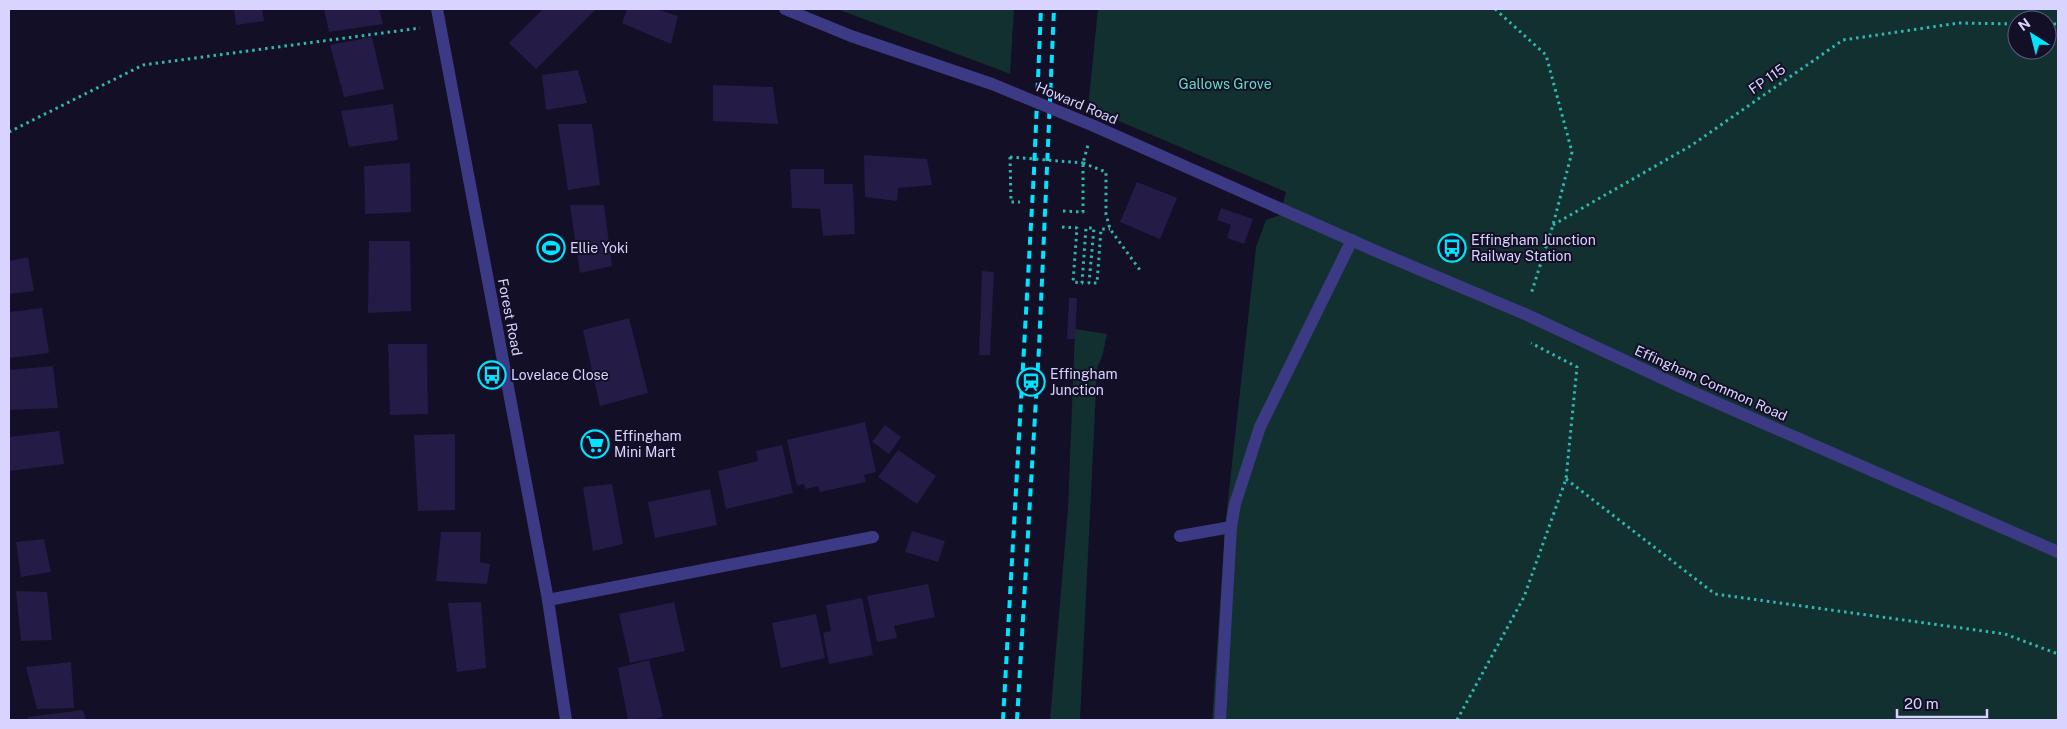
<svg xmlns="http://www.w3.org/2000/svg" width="2067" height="729" viewBox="0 0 2067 729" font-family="'Public Sans',sans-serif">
<rect width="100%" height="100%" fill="#130f26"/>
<g fill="#12302f" fill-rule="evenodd">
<polygon points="837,9 1014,9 1010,74 992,67"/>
<path d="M1098 9H2058V720H1212L1226 518 1256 247 1266 220 1280 215 1286 192 1088 108ZM2017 20H2047V50H2017Z"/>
<polygon points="1075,329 1107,334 1103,353 1097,369 1080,720 1050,720 1068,509"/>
</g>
<g fill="#241b47">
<polygon points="234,9 262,9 264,21 236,25"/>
<polygon points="324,9 379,9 383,24 329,32"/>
<polygon points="543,9 596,9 536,69 509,43"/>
<polygon points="627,9 656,9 678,16 671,44 622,23"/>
<polygon points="372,37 384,89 344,97 330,45"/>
<polygon points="578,70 587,103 546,110 542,75"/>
<polygon points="713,85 773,87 778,124 713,121"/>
<polygon points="393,104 398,140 349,147 341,111"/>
<polygon points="558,124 592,124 600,185 568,190"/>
<polygon points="864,155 927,159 932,185 898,188 897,201 865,197"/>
<polygon points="410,163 411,212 365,214 364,166"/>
<polygon points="790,169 824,169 824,184 853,184 855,234 823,236 820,209 792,208"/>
<polygon points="1137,182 1177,198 1160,239 1120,222"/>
<polygon points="570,205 604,205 612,266 580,273"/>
<polygon points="1221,208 1253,219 1244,244 1227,238 1231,225 1217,220"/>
<polygon points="369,241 410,241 411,311 368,313"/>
<polygon points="28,257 34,291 9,294 9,261"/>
<polygon points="982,271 994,272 990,355 979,355"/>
<polygon points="1069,298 1077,298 1075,339 1067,339"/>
<polygon points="42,308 49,353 9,358 9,312"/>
<polygon points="629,318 648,393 600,406 583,330"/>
<polygon points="388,344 427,344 428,414 390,415"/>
<polygon points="53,366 58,408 9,410 9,370"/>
<polygon points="865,422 876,472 864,475 866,482 820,492 818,486 806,489 804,484 797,486 787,440"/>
<polygon points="885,425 901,437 889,454 872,442"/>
<polygon points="59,431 64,464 9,471 9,437"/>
<polygon points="455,434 455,510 418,511 414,435"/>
<polygon points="782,445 793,493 726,509 718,471 758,461 756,451"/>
<polygon points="898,450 936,476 917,504 878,477"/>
<polygon points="612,484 623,544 593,551 583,487"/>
<polygon points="710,489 717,525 655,538 648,502"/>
<polygon points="912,531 945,541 938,562 905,552"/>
<polygon points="441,532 481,532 480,562 490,564 487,584 436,581"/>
<polygon points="44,539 51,572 21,577 16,542"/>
<polygon points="928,584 935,617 894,626 897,638 877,642 867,596"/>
<polygon points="16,591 47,592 52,640 21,641"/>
<polygon points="862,598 873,655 829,664 823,633 831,631 826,605"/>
<polygon points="481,602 486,668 457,672 448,603"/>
<polygon points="674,602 685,651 630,663 619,614"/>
<polygon points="816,614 825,658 781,668 772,623"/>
<polygon points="649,660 663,717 651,720 628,720 618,668"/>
<polygon points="71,662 74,708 37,709 26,667"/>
<polygon points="83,710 86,720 28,720 28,717"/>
</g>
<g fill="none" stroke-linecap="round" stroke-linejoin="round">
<g stroke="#2fb8b0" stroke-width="3" stroke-dasharray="2.5 4" stroke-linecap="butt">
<polyline points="1495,9 1546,55 1572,152 1553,225 1531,294"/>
<polyline points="2047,24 2058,24"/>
<polyline points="9,132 143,65 420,28"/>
<polyline points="1010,157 1011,202 1020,202"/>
<polyline points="1083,163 1106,172 1106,214 1110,229 1140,270"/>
<polyline points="1063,211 1083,212 1083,163 1088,145"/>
<polyline points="1553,225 1692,145 1843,40 1959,23 2017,24"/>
<polyline points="1062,227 1077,228 1073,282 1082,283 1086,228 1094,228 1089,283 1097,283 1101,229 1110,229"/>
<polyline points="1566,479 1715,594 2005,634 2058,654"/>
<polyline points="1457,720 1524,597 1566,479 1577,367 1531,343"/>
</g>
<g stroke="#3d3a85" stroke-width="12">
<polyline points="437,9 548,600 566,720"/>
<polyline points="785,9 851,36 992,84"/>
<polyline points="1094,126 1378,252 1525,314 1681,387 2058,552"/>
<polyline points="1180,536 1231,527"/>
<polyline points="548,600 873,537"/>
<polyline points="1220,720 1231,527 1235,504 1260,427 1352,240"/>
</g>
<g stroke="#00e5ff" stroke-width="4" stroke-dasharray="8 6" stroke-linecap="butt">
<polyline points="1003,720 1034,171 1041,9"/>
<polyline points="1017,720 1039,348 1054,9"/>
</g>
<polyline stroke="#2fb8b0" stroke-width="3" stroke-dasharray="2.5 4" stroke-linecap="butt" points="1010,157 1083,163"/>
<polyline stroke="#3d3a85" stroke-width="12" points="992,84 1094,126"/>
</g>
<defs>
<g id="stadium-ring" transform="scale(1.4375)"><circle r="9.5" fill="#130f26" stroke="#00e5ff" stroke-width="1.5"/><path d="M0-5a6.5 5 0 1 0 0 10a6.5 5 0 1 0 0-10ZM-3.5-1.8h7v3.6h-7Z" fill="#00e5ff"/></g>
<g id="bus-ring" transform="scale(1.4375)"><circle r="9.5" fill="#130f26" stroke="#00e5ff" stroke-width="1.5"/><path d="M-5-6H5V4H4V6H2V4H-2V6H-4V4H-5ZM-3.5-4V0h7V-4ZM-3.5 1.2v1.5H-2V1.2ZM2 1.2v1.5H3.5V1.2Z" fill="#00e5ff"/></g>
<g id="station-ring" transform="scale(1.4375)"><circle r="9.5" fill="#130f26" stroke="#00e5ff" stroke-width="1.5"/><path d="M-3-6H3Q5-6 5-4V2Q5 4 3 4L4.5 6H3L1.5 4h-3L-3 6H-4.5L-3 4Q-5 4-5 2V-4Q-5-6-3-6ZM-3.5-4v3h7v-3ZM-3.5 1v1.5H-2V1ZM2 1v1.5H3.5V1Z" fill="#00e5ff"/></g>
<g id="supermarket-ring" transform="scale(1.4375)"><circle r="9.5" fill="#130f26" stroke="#00e5ff" stroke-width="1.5"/><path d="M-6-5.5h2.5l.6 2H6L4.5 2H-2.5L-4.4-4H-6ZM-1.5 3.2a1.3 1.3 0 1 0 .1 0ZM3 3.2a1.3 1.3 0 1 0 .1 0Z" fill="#00e5ff"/></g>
</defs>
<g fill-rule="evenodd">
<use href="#stadium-ring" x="551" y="248"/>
<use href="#bus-ring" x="1452" y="248"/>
<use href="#bus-ring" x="492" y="375"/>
<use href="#station-ring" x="1031" y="382"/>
<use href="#supermarket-ring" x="595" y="444"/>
</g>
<g text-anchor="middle" stroke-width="4" stroke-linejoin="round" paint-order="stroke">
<g font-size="14" fill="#d9d4ff" stroke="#130f26">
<text transform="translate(1767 79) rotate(-35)" y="5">FP 115</text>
<text transform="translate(1077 103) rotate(23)" y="5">Howard Road</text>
<text transform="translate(510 317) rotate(79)" y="5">Forest Road</text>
<text transform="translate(1711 383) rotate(24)" y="5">Effingham Common Road</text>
</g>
<g font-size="14" fill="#5fe0c0" stroke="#130f26">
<text x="1225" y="89">Gallows Grove</text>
</g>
<g font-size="14" fill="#d9d4ff" stroke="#130f26" text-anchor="start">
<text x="1471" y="245">Effingham Junction<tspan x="1471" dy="16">Railway Station</tspan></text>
<text x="570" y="253">Ellie Yoki</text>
<text x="1050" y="379">Effingham<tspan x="1050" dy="16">Junction</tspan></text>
<text x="511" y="380">Lovelace Close</text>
<text x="614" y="441">Effingham<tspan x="614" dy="16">Mini Mart</tspan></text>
</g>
</g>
<rect width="2067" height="729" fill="none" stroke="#d9d4ff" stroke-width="20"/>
<g transform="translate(2032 35) rotate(324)"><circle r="24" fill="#130f26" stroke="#625e7d"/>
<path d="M0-4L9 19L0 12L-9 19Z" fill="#00e5ff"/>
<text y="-8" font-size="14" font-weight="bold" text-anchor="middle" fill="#d9d4ff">N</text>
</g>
<path d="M1897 709v8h90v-8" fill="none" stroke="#d9d4ff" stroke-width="2.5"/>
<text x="1904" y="709" font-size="15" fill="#d9d4ff" stroke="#130f26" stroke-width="4" paint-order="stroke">20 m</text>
</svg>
